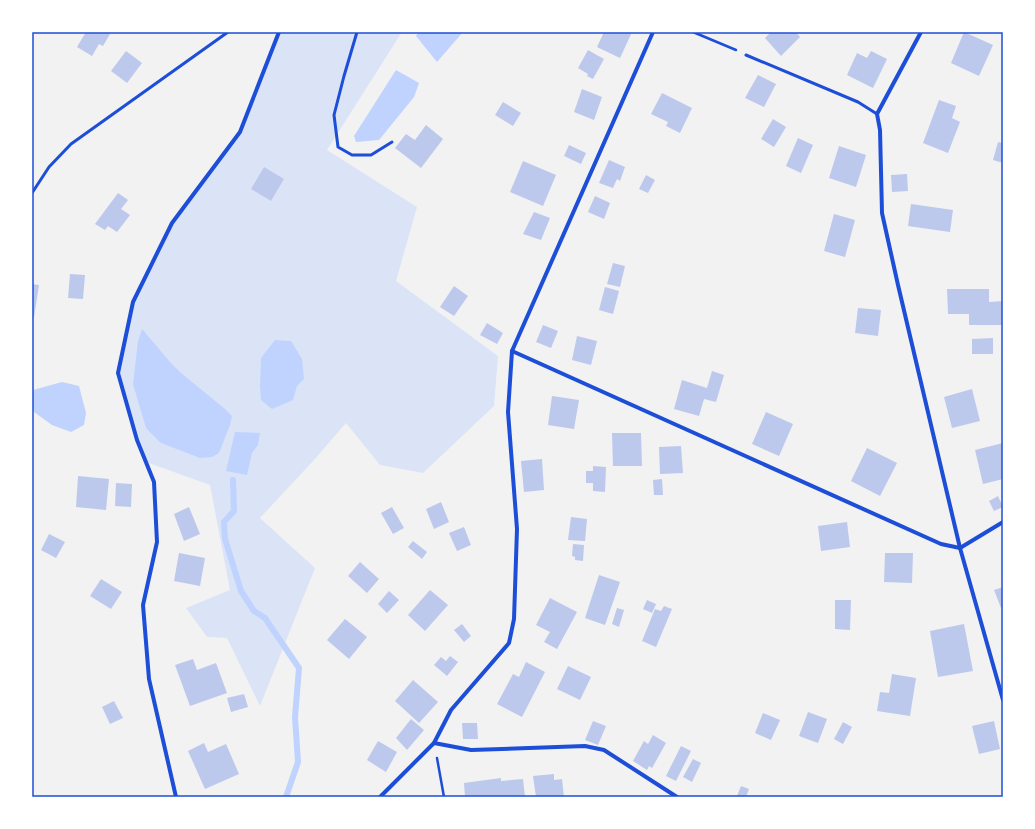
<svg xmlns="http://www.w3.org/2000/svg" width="1035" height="829" viewBox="0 0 1035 829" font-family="Figtree,sans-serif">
<rect width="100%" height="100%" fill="#f2f2f2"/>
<polygon fill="#dbe4f7" points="279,32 402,32 327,150 417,207 396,281 498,356 494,406 423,473 380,465 346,423 314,460 260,518 315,568 260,706 227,638 207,637 186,608 230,590 210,485 146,462 137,440 118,373 133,302 172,223 240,132"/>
<g fill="#bfd3fe">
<polygon points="418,32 463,32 437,62 416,36"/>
<polygon points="396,70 419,83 414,97 379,140 356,142 354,136"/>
<polygon points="142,329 170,362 181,373 225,409 232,416 230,425 219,453 212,457 200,458 161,443 146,428 133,384 138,341"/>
<polygon points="275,340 291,341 302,359 304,379 297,386 293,400 272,409 261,400 260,386 261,358"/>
<path d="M62 382 79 386 86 413 84 425 71 432 52 425 34 412C32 405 30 397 33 390Z"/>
<polygon points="235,432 260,433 258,445 252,453 247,475 226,471"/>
</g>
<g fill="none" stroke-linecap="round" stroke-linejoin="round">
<polyline stroke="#bfd3fe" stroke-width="6" points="233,480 234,511 224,522 225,539 241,591 254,611 265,618 299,668 295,717 298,762 286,797"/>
</g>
<g fill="#bdc9ec">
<polygon points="86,32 106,32 110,34 103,46 99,44 92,56 77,47"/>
<polygon points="604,32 632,32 620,58 597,47"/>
<polygon points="771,32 796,32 800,37 781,56 765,38"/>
<polygon points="964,32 993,45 979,76 951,63"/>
<polygon points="588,50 604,59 593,79 587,76 588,74 578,68"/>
<polygon points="126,51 142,63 127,83 111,71"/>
<polygon points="871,51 887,59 873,88 847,75 857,53 867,58"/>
<polygon points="758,75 776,84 764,107 745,98"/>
<polygon points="582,89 602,97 594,120 574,112"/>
<polygon points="662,93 692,108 680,133 666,126 668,122 651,114"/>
<polygon points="939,100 956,106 952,118 960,122 948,153 923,143"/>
<polygon points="503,102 521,113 513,126 495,115"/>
<polygon points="773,119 786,127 774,147 761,139"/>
<polygon points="426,125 443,139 421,168 395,148 406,134 415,140"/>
<polygon points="798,138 813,145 801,173 786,166"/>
<polygon points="998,142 1003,143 1003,163 993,160"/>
<polygon points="569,145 586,153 581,164 564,156"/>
<polygon points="839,146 866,155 856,187 829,178"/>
<polygon points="609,160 625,167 620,181 617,179 613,188 599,183"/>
<polygon points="523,161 556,175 543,206 510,192"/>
<polygon points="264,167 284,179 271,201 251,189"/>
<polygon points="907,174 908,191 892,192 891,175"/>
<polygon points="646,175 655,180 648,193 639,189"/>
<polygon points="118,193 128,200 121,209 130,215 117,232 108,226 105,230 95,224"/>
<polygon points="595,196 610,203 604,219 588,212"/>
<polygon points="911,204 953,210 950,232 908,226"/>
<polygon points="534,212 550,218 541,240 523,234"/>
<polygon points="834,214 855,220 845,257 824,251"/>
<polygon points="613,263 625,266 620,287 607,284"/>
<polygon points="70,274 85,275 83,299 68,298"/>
<polygon points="32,284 39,285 34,317 32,317"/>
<polygon points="454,286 468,296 454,316 440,307"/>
<polygon points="605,287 619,291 613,314 599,310"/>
<polygon points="947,289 989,289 989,302 1003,301 1003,325 969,325 969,314 948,314"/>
<polygon points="858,308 881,310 878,336 855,333"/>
<polygon points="487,323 503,333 497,344 480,335"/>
<polygon points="543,325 558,331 551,348 536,342"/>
<polygon points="577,336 597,341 591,365 572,360"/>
<polygon points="993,338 993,354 972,354 972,339"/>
<polygon points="712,371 724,375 716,402 704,399 699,416 674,409 682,380 707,388"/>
<polygon points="972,389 980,421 952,428 944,397"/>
<polygon points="552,396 579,400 574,429 548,425"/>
<polygon points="766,412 793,424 779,456 752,444"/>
<polygon points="612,433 641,433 642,466 613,466"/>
<polygon points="1003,443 1003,479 983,484 975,450"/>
<polygon points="681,446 683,473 660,474 659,447"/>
<polygon points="867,448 897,463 880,496 851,481"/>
<polygon points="542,459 544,490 524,492 521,461"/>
<polygon points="593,466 606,467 605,492 593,491 593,483 586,483 586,471 593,471"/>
<polygon points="78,476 109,479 106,510 76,507"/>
<polygon points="662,479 663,495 654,495 653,480"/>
<polygon points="116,483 132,484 131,507 115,506"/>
<polygon points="998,496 1003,507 994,511 989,501"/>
<polygon points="441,502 449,522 434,529 426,509"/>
<polygon points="189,507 200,534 184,541 174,514"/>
<polygon points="392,507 404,528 393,534 381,513"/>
<polygon points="571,517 587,519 585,541 568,540"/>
<polygon points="847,522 850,547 821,551 818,526"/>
<polygon points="464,527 471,545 457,551 449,533"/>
<polygon points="49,534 65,542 56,558 41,550"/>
<polygon points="413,541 427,552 422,559 408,547"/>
<polygon points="573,544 584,545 583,561 575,560 575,557 572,556"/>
<polygon points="179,553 205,558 200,586 174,581"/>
<polygon points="885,553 913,553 912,583 884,582"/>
<polygon points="360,562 379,579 367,593 348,576"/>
<polygon points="599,575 620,582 605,625 585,618"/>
<polygon points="101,579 122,592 111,609 90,596"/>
<polygon points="1003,587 1003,607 1001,608 994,590"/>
<polygon points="430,590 448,605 425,631 408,615"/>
<polygon points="389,591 399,600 387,613 378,604"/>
<polygon points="550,598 577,612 557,649 544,642 550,632 536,625"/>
<polygon points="647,600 656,604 652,613 643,609"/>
<polygon points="835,600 851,600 850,630 835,629"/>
<polygon points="664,606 672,609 656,647 642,641 655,609 661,611"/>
<polygon points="617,608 624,610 619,627 612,624"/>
<polygon points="345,619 367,637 349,659 327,640"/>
<polygon points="462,624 471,636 464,642 454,630"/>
<polygon points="964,624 973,671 938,677 930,631"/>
<polygon points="450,656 458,662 447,676 434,665 441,657 446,661"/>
<polygon points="193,659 197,670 216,663 227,693 190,706 175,665"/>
<polygon points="526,662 545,672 522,717 497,704 513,674 519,677"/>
<polygon points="568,666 591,677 580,700 557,689"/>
<polygon points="892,674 916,678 910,716 877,711 880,692 889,693"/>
<polygon points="413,680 438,702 419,723 395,701"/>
<polygon points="244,694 248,707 231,712 227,698"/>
<polygon points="114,701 123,718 110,724 102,707"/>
<polygon points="808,712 827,719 818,743 799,736"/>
<polygon points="763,713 780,720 771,740 755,733"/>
<polygon points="411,719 424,730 407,750 396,738"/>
<polygon points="593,721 606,726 598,745 585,740"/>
<polygon points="994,721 1000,749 979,754 972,726"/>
<polygon points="843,722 852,727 843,744 834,739"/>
<polygon points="462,723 477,723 478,739 463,739"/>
<polygon points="653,735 666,743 652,768 649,766 647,770 633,761 644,741 648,744"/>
<polygon points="378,741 397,752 386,772 367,760"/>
<polygon points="204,743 208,752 226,744 239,774 205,789 188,751"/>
<polygon points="681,746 691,751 676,781 666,776"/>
<polygon points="693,759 701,763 692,782 683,777"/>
<polygon points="554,774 554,780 562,779 564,797 536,797 533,776"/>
<polygon points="501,778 501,781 523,779 525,797 465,797 464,783"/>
<polygon points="741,786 749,789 746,797 737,796"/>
</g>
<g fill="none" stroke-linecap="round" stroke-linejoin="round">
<g stroke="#1d4ed8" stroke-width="2.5">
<polyline points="693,32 736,50"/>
<polyline points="437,758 444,797"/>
</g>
<g stroke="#1d4ed8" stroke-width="3">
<polyline points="357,32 344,76 334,115 338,147 352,155 371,155 392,142"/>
<polyline points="746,55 858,102 877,114"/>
<polyline points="32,193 49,167 71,144 228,32"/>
</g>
<g stroke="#1d4ed8" stroke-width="4">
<polyline points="921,32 877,114 880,130 882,213 898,285 960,548 1003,700"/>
<polyline points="512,351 941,544 960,548 1003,522"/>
<polyline points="434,743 471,750 585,746 604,750 677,797"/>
<polyline points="176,797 149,679 143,605 157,542 154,482 137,440 118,373 133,302 172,223 240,132 279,32"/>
<polyline points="380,797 434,743 451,710 509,643 514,619 517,529 508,412 512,351 653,32"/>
</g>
</g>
<rect width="1035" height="829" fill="none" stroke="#ffffff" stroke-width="66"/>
<rect x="33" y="33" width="969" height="763" fill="none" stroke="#1d4ed8" stroke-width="1.5"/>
</svg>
